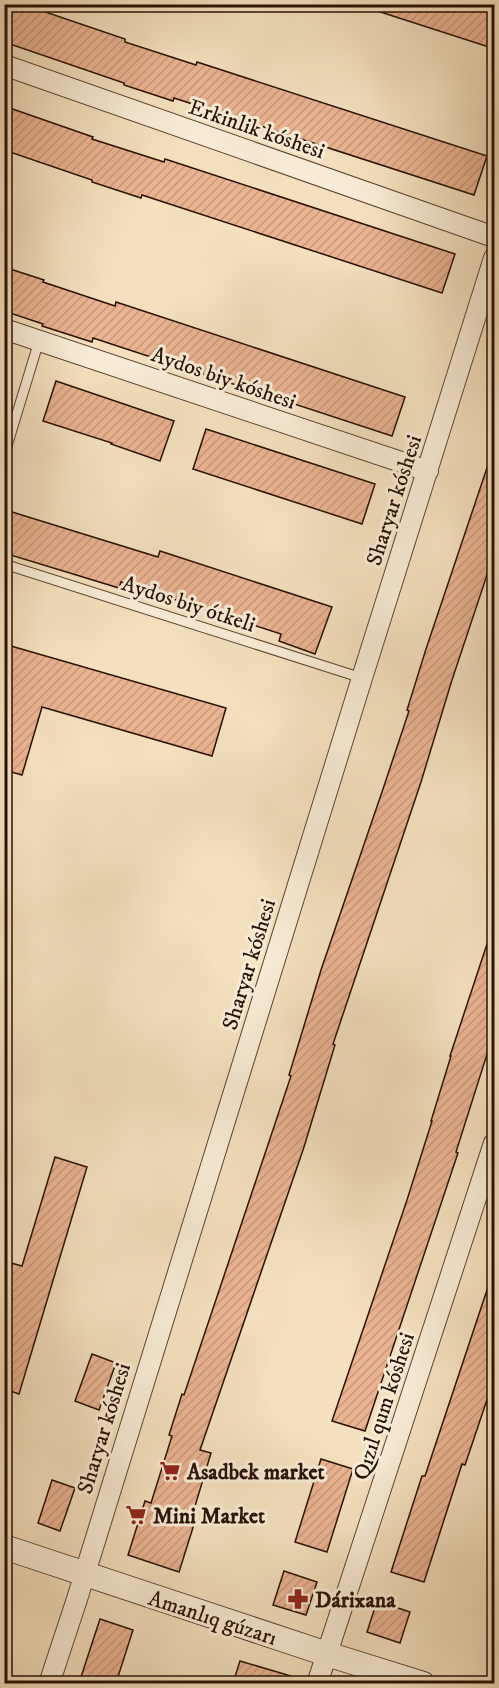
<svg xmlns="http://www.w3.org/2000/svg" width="499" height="1688" viewBox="0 0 499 1688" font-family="'IM FELL DW Pica',serif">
<defs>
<pattern id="building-hatch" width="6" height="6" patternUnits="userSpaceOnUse" patternTransform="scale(1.5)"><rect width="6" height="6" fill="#eab392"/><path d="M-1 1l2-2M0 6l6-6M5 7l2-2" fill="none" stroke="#c9997c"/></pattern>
</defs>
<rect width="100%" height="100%" fill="#f4e0be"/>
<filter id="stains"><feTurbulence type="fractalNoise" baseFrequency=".00333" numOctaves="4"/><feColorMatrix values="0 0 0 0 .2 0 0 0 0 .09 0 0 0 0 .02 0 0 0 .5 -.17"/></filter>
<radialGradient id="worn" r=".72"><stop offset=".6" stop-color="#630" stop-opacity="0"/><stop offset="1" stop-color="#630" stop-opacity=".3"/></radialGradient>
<g fill="url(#building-hatch)" stroke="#291105" stroke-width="1.5">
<polygon points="13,4 22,4 125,39 125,42 196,65 197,62 487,156 474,195 174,98 173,101 124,85 124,83 4,42 4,30"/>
<polygon points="369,4 495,4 495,49 368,8"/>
<polygon points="4,106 93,137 92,139 164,162 165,159 455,254 442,293 142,195 141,198 92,182 92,180 4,150"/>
<polygon points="4,267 44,280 43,282 115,306 116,302 405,397 392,436 93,338 92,342 42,326 43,324 4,311"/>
<polygon points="56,381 174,421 160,461 111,444 112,443 43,421"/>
<polygon points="206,429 375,484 362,524 193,469"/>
<polygon points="491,456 495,456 495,551 452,680 421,782 333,1044 335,1045 304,1147 200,1450 211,1453 192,1516 196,1518 179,1572 128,1555 145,1501 151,1503 172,1436 169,1435 182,1394 184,1395 291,1076 289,1075 321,970 383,789 409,711 407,710 426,649"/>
<polygon points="12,512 158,557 160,551 332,607 315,654 279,641 281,634 121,582 119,588 4,553 4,534"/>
<polygon points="4,644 226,708 212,756 42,707 22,775 4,770"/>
<polygon points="491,932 495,932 495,1029 456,1152 458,1153 365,1431 332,1421 407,1200 432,1121 431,1121 451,1056 450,1056"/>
<polygon points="55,1157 87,1167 19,1394 4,1389 4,1325 12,1299 4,1297 4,1261 22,1266"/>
<polygon points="491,1278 495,1278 495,1376 465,1465 462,1464 424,1582 391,1572 422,1476 425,1476"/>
<polygon points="92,1354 116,1363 99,1410 75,1401"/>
<polygon points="321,1459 353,1469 327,1552 295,1542"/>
<polygon points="52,1480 75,1488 60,1531 38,1523"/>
<polygon points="284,1571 317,1582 306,1615 273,1605"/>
<polygon points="377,1601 410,1612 400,1643 367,1632"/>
<polygon points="100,1619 133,1630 116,1683 79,1683"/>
<polygon points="240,1661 301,1679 300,1683 233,1683"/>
</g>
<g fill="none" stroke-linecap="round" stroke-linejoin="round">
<g stroke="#5c4533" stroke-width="11">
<g id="service">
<polyline points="4,456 39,341"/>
<polyline points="4,564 362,678"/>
</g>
</g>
<g stroke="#5c4533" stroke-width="22">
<g id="minor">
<polyline points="4,65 494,237"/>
<polyline points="4,329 428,471"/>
<polyline points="49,1684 77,1599 362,678 494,258"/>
<polyline points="317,1684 494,1143"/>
</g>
</g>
<g stroke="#5c4533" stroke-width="26">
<polyline id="tertiary" points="4,1547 327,1654 423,1684"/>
</g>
<use href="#service" stroke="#f8ebd5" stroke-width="9"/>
<use href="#minor" stroke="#f8ebd5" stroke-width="20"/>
<use href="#tertiary" stroke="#f8ebd5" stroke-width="24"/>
</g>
<defs>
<g id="supermarket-bare" transform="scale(1.62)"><path d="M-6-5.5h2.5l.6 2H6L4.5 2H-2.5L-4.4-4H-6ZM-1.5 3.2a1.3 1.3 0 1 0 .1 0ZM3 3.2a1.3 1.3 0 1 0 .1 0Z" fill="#8f2418" stroke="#f8ebd5" stroke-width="2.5" paint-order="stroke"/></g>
<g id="pharmacy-bare" transform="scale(1.62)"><path d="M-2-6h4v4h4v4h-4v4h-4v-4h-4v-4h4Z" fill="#8f2418" stroke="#f8ebd5" stroke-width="2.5" paint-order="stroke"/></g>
</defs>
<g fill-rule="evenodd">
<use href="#supermarket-bare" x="170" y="1471"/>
<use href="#supermarket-bare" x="136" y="1515"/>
<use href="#pharmacy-bare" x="298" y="1599"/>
</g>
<g text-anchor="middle" stroke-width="6" stroke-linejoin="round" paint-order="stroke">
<g font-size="22" fill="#291105" stroke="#f8ebd5">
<text transform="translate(257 128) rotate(19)" y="8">Erkinlik kóshesi</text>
<text transform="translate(224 377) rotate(19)" y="8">Aydos biy kóshesi</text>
<text transform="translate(393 500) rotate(-72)" y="8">Sharyar kóshesi</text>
<text transform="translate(189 603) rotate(18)" y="8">Aydos biy ótkeli</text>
<text transform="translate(248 964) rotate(-73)" y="8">Sharyar kóshesi</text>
<text transform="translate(383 1406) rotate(-72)" y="8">Qızıl qum kóshesi</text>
<text transform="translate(103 1428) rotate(-73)" y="8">Sharyar kóshesi</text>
<text transform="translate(213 1617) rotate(18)" y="8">Amanlıq gúzarı</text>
</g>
<g font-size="22" font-weight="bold" fill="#291105" stroke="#f8ebd5" text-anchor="start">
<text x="187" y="1479">Asadbek market</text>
<text x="153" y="1523">Mini Market</text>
<text x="315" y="1607">Dárixana</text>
</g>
</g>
<rect width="499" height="1688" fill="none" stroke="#f4e0be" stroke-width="24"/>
<rect x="6" y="6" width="487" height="1676" fill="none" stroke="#291105" stroke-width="3"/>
<rect x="12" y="12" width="475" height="1664" fill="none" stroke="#291105" stroke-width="1.5"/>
<rect width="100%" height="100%" filter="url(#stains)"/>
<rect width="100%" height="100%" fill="url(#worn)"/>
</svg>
